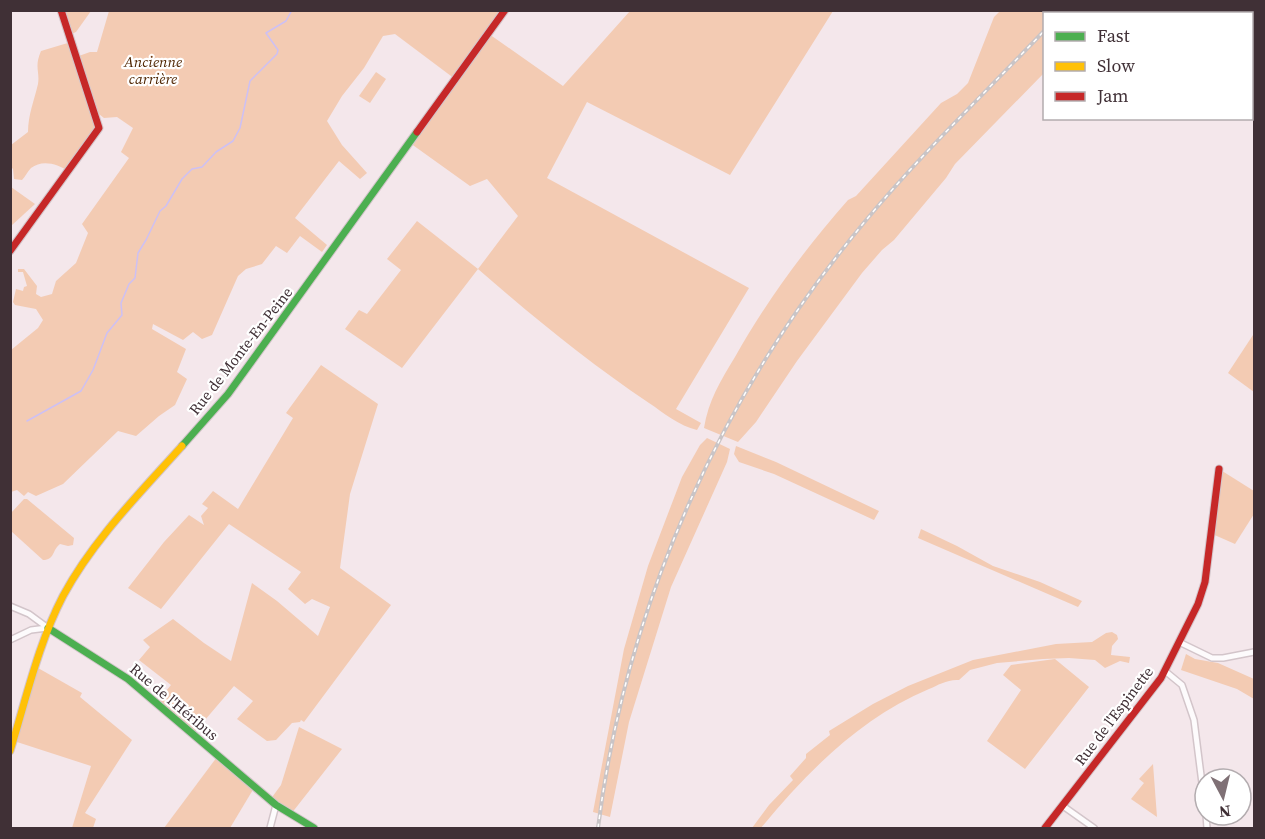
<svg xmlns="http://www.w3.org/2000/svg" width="1265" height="839" viewBox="0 0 1265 839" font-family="'Source Serif 4',serif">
<rect width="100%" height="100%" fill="#f4e7eb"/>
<g fill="#f3cbb3">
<polygon points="61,11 91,11 76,32 69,35"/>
<path d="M109 11H505L489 34 563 86 630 11H833L730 175 587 102 547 178 749 288 676 409 701 423 697 430C679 426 664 413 649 403 589 363 533 317 478 269L402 368 345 329 359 310 367 314 401 270 387 259 417 221 478 269 518 216 487 179 470 186 410 143 455 79 395 34 383 36 364 68 342 96 327 121 342 145 367 173 360 179 339 161 295 218 327 245 322 252 300 236 287 253 276 246 262 264 246 269 238 276 212 335 202 339 193 332 183 340 153 324 152 329 186 349 177 372 187 379 175 405 159 416 136 436 118 431 63 484 36 496 28 492 24 496 17 490 11 492V350L38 328 43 320 36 309 15 305 13 302 16 289 23 291 24 287 27 286 23 272H18V269H24L37 286 36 294 41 297 52 294 56 281 76 263 88 233 82 224 129 158 121 152 133 128 117 117 104 118 95 111 99 128 68 171C58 164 42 159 31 168 27 172 25 177 22 180L14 179 13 169 11 167V145L28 132C28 115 34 101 38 84 40 71 34 67 41 51L71 42 76 57 90 52H97Z"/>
<path d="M1000 11H1101L1098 13 1044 14V73L955 164 946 178 894 240 882 250 862 273 797 361 756 422 738 442 704 428C708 401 721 380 735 357 767 300 805 249 848 200L856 196 941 103 957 94 968 83 994 17Z"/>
<polygon points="376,72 386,79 370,103 359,96"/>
<polygon points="11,187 35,204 11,226 10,187"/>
<polygon points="1253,335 1254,336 1254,392 1228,373"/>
<polygon points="321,365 378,404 350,494 340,568 391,605 304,722 301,720 300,722 292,723 276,740 267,741 237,719 253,701 234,686 193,734 156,703 171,685 139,660 150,647 143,640 173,619 204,643 231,661 252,583 277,601 318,636 330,607 312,599 305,604 288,589 301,572 229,524 161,609 128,588 164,542 189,515 204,525 201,516 208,508 202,504 213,491 238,509 293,418 286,413"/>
<polygon points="707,438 730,449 727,462 671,587 629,722 610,817 593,812 624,649 648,566 682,477 700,445"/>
<polygon points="736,446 776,462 879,511 874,520 774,474 739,462 734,454"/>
<polygon points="1219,469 1254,491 1254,514 1235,544 1210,533"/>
<path d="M24 499H27L74 538 73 545 68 546 60 544C52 550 55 560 43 560L11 531V513Z"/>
<polygon points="921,529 957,546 993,566 1040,582 1082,601 1078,607 918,538"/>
<path d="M1112 632 1117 635 1118 639 1112 646 1111 655 1130 657 1129 663 1120 661 1105 668 1095 660 1069 658 1043 659 997 663 970 670 959 680C948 679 938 685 929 689 860 718 807 772 761 828H752L769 805 793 780 790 776 806 758V754L830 735 829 731 873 704 908 686 973 660 1056 644 1092 642 1106 633Z"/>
<polygon points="1186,654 1195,659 1218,663 1254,679 1254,699 1237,689 1181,670"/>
<polygon points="1055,659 1089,687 1025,769 987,741 1021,690 1003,675 1011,665"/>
<polygon points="38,668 82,693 80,697 132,740 85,813 96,819 93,828 72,828 91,766 17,742"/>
<polygon points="299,727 342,749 291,814 270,800 281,785"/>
<polygon points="217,757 254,788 230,828 164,828"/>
<polygon points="1153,764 1157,817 1131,799 1144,783 1139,779"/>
</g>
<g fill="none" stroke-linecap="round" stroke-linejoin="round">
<polyline stroke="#cdc0f4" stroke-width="1.5" points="27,421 81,391 93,370 107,333 122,315 121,303 129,284 135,278 138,253 146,240 160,211 166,206 182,179 192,169 202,167 216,152 233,141 240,128 250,81 277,54 278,50 266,33 286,21 292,10"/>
<g stroke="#d3c5ca" stroke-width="8">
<g id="street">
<polyline points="10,606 29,614 48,628"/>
<polyline points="10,640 31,630 47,628"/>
<polyline points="1179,642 1212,658 1223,658 1254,652"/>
<polyline points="1165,671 1182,685 1194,720 1205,807"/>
<polyline points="1063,806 1094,828"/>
<polyline points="1206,815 1207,828"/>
<polyline points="270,828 276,805"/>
</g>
</g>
<g stroke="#d3c5ca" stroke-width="9">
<g id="fast">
<polyline points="182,446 228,394 417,132"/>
<polyline points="48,628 128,679 276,805 314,828"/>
</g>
</g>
<g stroke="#d3c5ca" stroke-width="9">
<path id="slow" d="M10 751C26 700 38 644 63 596 93 540 140 493 182 446"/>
</g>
<g stroke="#d3c5ca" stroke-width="9">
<g id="jam">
<polyline points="417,132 505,10"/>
<polyline points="10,251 99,128 61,10"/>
<polyline points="1045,828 1161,678 1198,604 1205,582 1219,469"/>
</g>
</g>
<use href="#street" stroke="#fdfbfc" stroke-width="5"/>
<use href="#fast" stroke="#4caf50" stroke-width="7"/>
<use href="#slow" stroke="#ffc107" stroke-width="7"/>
<use href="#jam" stroke="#c62828" stroke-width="7"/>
<g stroke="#c9c4c6" stroke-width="4">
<g id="rail">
<polyline points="1062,14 1064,10"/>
<path d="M598 828C626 604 722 392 867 219 922 153 985 93 1044 31"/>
</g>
</g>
<use href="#rail" stroke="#fff" stroke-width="1.5" stroke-dasharray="4.5" stroke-linecap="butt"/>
</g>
<g text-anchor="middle" stroke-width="4.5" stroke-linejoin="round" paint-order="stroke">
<g font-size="15" font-style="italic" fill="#4f2500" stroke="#fff">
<text x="153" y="67">Ancienne<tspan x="153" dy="17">carrière</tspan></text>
</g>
<g font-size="15" fill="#403036" stroke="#fff">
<text transform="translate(241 351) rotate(-52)" y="5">Rue de Monte-En-Peine</text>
<text transform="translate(174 702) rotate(40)" y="5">Rue de l'Héribus</text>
<text transform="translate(1114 716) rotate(-53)" y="5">Rue de l'Espinette</text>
</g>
</g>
<rect width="1265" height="839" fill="none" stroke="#403036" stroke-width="24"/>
<rect x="1043" y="12" width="210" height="108" fill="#ffffff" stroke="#b3acaf" stroke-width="1.5"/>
<rect x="1055" y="32" width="30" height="9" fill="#4caf50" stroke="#b3acaf" stroke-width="1.5"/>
<text x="1097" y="42" font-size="18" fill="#403036">Fast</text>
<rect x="1055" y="62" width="30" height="9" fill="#ffc107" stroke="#b3acaf" stroke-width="1.5"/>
<text x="1097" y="72" font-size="18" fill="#403036">Slow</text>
<rect x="1055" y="92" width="30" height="9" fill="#c62828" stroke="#b3acaf" stroke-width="1.5"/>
<text x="1097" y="102" font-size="18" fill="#403036">Jam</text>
<g transform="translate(1223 797) rotate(173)"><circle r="28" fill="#ffffff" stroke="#b3acaf" stroke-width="1.5"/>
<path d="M0-4.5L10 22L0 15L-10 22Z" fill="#7f7075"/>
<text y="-9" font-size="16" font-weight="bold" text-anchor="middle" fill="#403036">N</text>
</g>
</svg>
